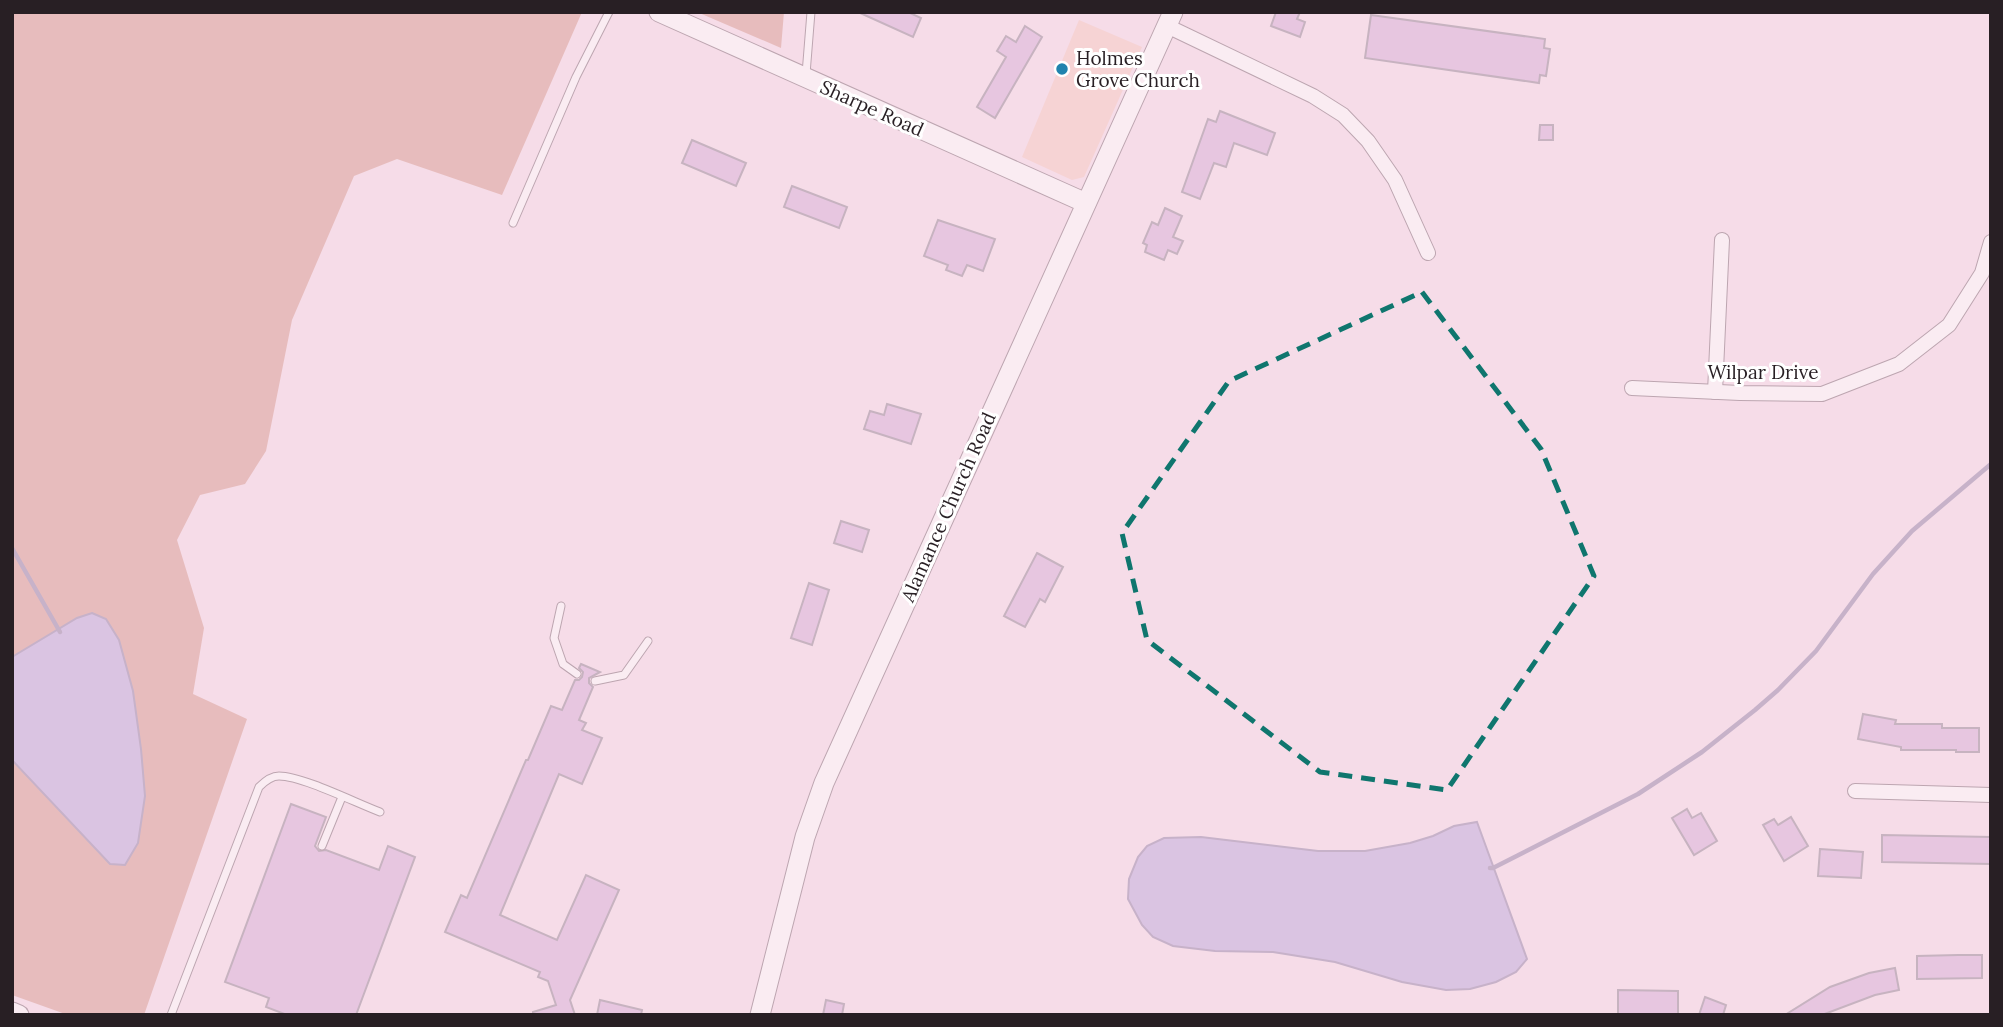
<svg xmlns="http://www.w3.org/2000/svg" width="2003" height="1027" viewBox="0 0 2003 1027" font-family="Lora,serif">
<rect width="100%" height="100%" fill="#f5dce8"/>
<polygon fill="#f7c7bd" points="1079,20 1142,47 1084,177 1072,180 1022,157"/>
<g fill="#d5968a">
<polygon points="12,12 582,12 502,195 397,159 354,176 292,320 266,451 245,484 200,495 177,540 204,628 193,694 247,719 144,1015 68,1015 12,995 12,760 110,863 141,749 133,691 119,640 77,618 12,657"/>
<polygon points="697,12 784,12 781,48"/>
</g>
<g fill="#b9a6dc" stroke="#8e7ea5" stroke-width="2">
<polygon points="92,613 106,619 119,640 133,691 141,749 145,796 138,843 125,865 110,864 12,760 12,657 77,618"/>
<polygon points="1477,822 1527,959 1516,972 1496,982 1470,989 1446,990 1402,982 1335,962 1273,952 1215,951 1173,946 1153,937 1142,925 1128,899 1129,879 1138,857 1147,846 1164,838 1201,837 1318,851 1365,851 1410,843 1433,836 1454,826"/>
</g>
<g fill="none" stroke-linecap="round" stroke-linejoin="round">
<g stroke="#8e7ea5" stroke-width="4.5">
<polyline points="12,548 60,632"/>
<polyline points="1490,868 1493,868 1638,794 1702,752 1755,710 1778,690 1816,651 1873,574 1912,531 1991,464"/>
</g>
</g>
<g fill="#d4aad8" stroke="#8f8091" stroke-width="2">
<polygon points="858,12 908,12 921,18 913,37"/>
<polygon points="1276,12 1300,12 1297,19 1305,22 1300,37 1271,26"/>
<polygon points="1371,15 1545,39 1544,48 1550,49 1546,76 1540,75 1539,83 1365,58"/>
<polygon points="1025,26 1042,37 995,118 977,107 1006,57 997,51 1006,36 1016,42"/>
<polygon points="1220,111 1275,133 1267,155 1234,143 1226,167 1214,163 1200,199 1182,192 1208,119 1216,122"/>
<polygon points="1540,125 1553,125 1553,140 1539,140"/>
<polygon points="692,140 746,163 736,186 682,163"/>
<polygon points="792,186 847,207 839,228 784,207"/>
<polygon points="1165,208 1182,216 1173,237 1183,241 1177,254 1168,250 1164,260 1145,252 1147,245 1143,243 1152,222 1158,225"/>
<polygon points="938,220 995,239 983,271 967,265 962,276 946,270 948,265 924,256"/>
<polygon points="887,404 921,414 911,444 864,429 870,411 884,415"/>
<polygon points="841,521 869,530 862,552 834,543"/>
<polygon points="1037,553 1063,567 1045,602 1040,599 1025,627 1004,616"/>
<polygon points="809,583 829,590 812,645 791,638"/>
<polygon points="581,664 600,672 589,678 589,683 593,687 579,720 586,723 582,730 602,738 582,784 559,774 500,915 557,940 586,875 619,890 570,1000 575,1015 533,1015 533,1012 556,1005 548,981 538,977 540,972 445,932 461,895 467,898 526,760 528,760 551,706 562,710 575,680 579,680 582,677 583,672 579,668"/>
<polygon points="1863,714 1896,720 1895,724 1942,724 1942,728 1979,728 1979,752 1956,752 1956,750 1901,750 1901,747 1858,739"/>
<polygon points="291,804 326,817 315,846 319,851 326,850 379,870 388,846 415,857 356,1015 287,1015 266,1007 269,998 225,982"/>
<polygon points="1687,809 1692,818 1701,813 1717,841 1694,855 1672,818"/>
<polygon points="1791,817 1808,846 1784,861 1763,825 1774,819 1778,825"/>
<polygon points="1882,835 1991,837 1991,864 1882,862"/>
<polygon points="1820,849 1863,852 1861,878 1818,876"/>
<polygon points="1958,955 1982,955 1982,978 1917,979 1917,956"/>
<polygon points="1895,968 1899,990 1875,995 1822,1015 1785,1015 1830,987 1869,973"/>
<polygon points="1618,990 1678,991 1678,1015 1618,1015"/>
<polygon points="1705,997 1726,1005 1723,1015 1699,1015"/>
<polygon points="600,1000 642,1010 641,1015 597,1015"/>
<polygon points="826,1000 844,1004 842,1015 823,1015"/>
</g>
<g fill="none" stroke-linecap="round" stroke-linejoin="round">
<g stroke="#78636e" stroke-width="9">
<g id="lane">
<polyline points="806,74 811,12"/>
<polyline points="513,223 576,77 609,12"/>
<polyline points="561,606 554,638 563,664 577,674"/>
<polyline points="595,681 624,675 648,641"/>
<polyline points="322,846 342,797"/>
<path d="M171 1015 259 787C265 781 271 776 279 776 302 776 356 803 380 812"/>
</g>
</g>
<g stroke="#78636e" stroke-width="16">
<g id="street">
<polyline points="1167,26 1313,96 1343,115 1368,141 1395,180 1428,253"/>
<polyline points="1632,388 1740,393 1822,394 1899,364 1949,325 1982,273 1991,242"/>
<polyline points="1715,392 1722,240"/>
<polyline points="1855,791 1991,795"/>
</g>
</g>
<g stroke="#78636e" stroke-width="21">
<g id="secondary">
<polyline points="659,12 1086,203"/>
<polyline points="12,1012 19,1015"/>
<polyline points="760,1015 805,837 824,783 1173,12"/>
</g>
</g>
<use href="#lane" stroke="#fff" stroke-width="7"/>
<use href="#street" stroke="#fff" stroke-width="14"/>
<use href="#secondary" stroke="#fff" stroke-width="19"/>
</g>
<path d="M0 0H2003V1027H0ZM1422 292 1541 449 1594 576 1447 790 1320 772 1147 640 1122 533 1229 381Z" fill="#f5dce8" fill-opacity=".55" fill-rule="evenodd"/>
<path fill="none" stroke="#0f766e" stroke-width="5" stroke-dasharray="14 9" stroke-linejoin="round" d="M1422 292 1541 449 1594 576 1447 790 1320 772 1147 640 1122 533 1229 381Z"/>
<circle fill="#2083ae" stroke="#fff" stroke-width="2.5" cx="1062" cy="69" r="7"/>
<g text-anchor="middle" stroke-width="6" stroke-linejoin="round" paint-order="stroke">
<g font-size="19" fill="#281f24" stroke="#fff" text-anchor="start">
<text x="1076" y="65">Holmes<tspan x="1076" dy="22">Grove Church</tspan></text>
</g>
<g font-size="19" fill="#281f24" stroke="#fff">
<text transform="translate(872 108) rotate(24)" y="7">Sharpe Road</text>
<text x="1763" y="379">Wilpar Drive</text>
<text transform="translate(948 507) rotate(-66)" y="7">Alamance Church Road</text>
</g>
</g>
<rect width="2003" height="1027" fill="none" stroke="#281f24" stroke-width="28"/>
</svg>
